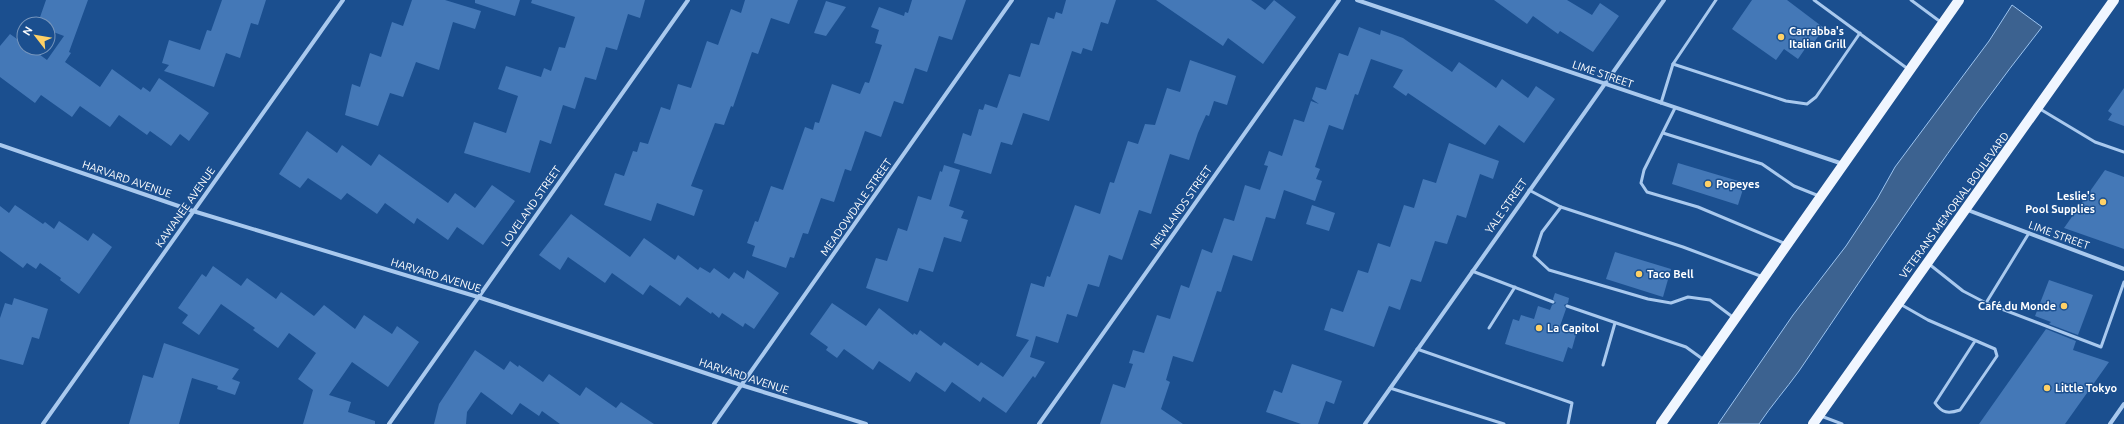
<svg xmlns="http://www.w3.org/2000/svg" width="2124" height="424" viewBox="0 0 2124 424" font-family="Ubuntu,sans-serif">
<rect width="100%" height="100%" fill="#1b4f8f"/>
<path fill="#3c6290" stroke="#9cc4f0" d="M2012 5 2042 27C1955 137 1878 255 1799 371 1786 389 1771 406 1759 424H1718L1793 315 1846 246 1877 199 1895 167 1989 41Z"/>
<g fill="#4478b7">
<polygon points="46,0 88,0 69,52 71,53 65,62 100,87 112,69 141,90 143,87 150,92 159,78 209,113 189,141 180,134 171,146 150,131 147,135 119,115 110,127 80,106 72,117 41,95 35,103 0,77 0,46 10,34 24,44 24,48 32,49 47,60 64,36 48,30 48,24 41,24 42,21 39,20"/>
<polygon points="222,0 266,0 258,25 251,23 240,58 226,53 214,87 164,71 169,65 162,63 169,40 200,50 207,30 211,31"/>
<polygon points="412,0 445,0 481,11 475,29 453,22 439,70 416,62 403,97 390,93 378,126 345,115 352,84 360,87 370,53 381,57 392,22 403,26"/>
<polygon points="475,0 520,0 515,16 475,3"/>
<polygon points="532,0 645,0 640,18 628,14 617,50 606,47 596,80 585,77 575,109 563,105 551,144 540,140 530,173 464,153 474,122 506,133 518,96 498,89 506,66 541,77 544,68 551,71 559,47 565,48 575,17 531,3"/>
<polygon points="745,0 798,0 789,24 771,18 758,54 752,52 733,107 731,106 724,125 715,123 691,186 703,190 694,216 657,203 651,221 604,205 615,173 624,176 633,151 637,152 640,142 648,144 661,107 670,110 678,84 691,88 707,41 718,45 731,9 741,13"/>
<polygon points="912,0 966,0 952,40 939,36 927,72 915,68 903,104 894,101 881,137 865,131 851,171 845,169 834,202 821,198 808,234 803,233 794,258 790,257 786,268 752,256 755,246 747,243 755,221 758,222 771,186 783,190 805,127 813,130 815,122 819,123 832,84 860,94 865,82 869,83 882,45 875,43 879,30 871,27 879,7 904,16 905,12 908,13"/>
<polygon points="1066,0 1116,0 1108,24 1101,22 1092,51 1083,48 1081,54 1072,51 1049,121 1023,113 1012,145 1001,142 991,174 954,163 963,133 971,136 979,109 983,110 985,104 997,108 1009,74 1020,77 1031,43 1039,45 1048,17 1054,19 1056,12 1062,14"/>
<polygon points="1156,0 1251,0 1265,10 1274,0 1296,17 1263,64 1228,38 1223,46"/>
<polygon points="1494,0 1567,0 1592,15 1600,3 1619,16 1593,52 1560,31 1558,34 1533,16 1527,24"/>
<polygon points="1752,0 1787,0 1824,28 1810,48 1807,46 1798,59 1784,49 1776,60 1732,29"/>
<polygon points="826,1 846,7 826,36 814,33"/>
<polygon points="1359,27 1380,35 1381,30 1403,38 1452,72 1459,62 1496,88 1502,79 1528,98 1536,86 1555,99 1524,143 1499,125 1485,145 1408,93 1406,96 1393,87 1403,70 1371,59 1358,95 1355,94 1343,130 1329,125 1315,167 1320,169 1316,179 1322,181 1315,201 1284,190 1275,219 1266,217 1252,261 1233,255 1221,292 1217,291 1193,362 1173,356 1166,380 1170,382 1161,409 1183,424 1100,424 1113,384 1125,388 1133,364 1129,363 1133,350 1144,353 1157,315 1170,319 1181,285 1189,288 1202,249 1212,253 1224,218 1234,221 1245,185 1260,190 1268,166 1264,165 1269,151 1282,156 1294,119 1304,122 1311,101 1319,104 1312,99 1316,87 1326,90 1339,53 1348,56"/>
<polygon points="1190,60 1236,76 1227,105 1214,101 1209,116 1206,115 1198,133 1189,160 1170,154 1151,214 1139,210 1122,260 1109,255 1099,287 1088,284 1077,317 1067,314 1058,343 1036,336 1030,357 1045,362 1035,378 1033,376 1006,413 983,397 980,402 952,382 945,392 916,372 910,382 879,361 873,370 844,349 837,358 826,350 828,347 810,334 832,303 866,326 879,308 913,335 914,333 917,335 920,330 941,346 944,342 978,366 981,362 1003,377 1029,340 1016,336 1031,283 1044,287 1047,276 1050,277 1075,205 1100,214 1110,182 1114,183 1128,141 1138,144 1145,124 1155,125 1167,88 1180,92"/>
<polygon points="2124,88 2124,126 2108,120 2112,114 2108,111"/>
<polygon points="307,131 337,153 342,145 371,166 379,154 448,203 455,193 475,208 492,185 515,201 483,245 457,227 448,240 417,218 414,224 385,203 377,214 347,193 341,200 308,178 300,188 279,174"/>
<polygon points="1449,143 1499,161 1493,179 1480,174 1466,218 1457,215 1447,244 1435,241 1421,282 1411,279 1400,310 1389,306 1374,347 1324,330 1331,308 1343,312 1358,270 1368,273 1378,243 1390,247 1404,205 1414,208 1423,179 1436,183"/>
<polygon points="1678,163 1745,183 1738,205 1672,184"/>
<polygon points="944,165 960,170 949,206 964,211 961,218 968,220 961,242 944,237 933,272 919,268 908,302 866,288 876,258 887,261 898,228 907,231 918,196 931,200 940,171 942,172"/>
<polygon points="2105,170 2124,177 2124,249 2064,228"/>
<polygon points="15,205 43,224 45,222 54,229 59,221 88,241 93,233 112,247 79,294 60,280 61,278 40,263 36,269 27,263 23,268 0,251 0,206 9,213"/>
<polygon points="1312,205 1335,213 1329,231 1306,224"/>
<polygon points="571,214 630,257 644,238 675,260 678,255 698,270 700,267 710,273 714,268 729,279 734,272 744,279 747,270 779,293 754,329 745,323 743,327 722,313 719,318 712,312 711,314 687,297 680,306 650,285 643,295 612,273 605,283 568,257 560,270 539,255"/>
<polygon points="1615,252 1671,269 1663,297 1606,279"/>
<polygon points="213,266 241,286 247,278 276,299 281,292 314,316 324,305 355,329 364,315 392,334 397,326 419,342 388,387 352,362 329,395 351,402 348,412 375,421 375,424 303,424 313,390 298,379 316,353 289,333 278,348 253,330 255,328 221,304 199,335 182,323 188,315 178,308 202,274 206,277"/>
<polygon points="2049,280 2093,295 2078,335 2049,324 2051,322 2035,316"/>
<polygon points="1555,293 1569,298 1568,303 1564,305 1566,309 1560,326 1577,331 1572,349 1568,347 1563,362 1505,344 1513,319 1519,321 1521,315 1534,319 1538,306 1550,310 1552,305 1556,303 1553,299"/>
<polygon points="14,298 48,309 39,339 32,337 23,365 0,359 0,318 5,303 12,305"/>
<polygon points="2046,329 2076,341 2073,350 2109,362 2065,424 1979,424"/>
<polygon points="164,343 239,369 232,379 240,382 235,395 217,389 218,386 192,378 179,424 129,424 143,375 153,378"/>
<polygon points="475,350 504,370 510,361 518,367 519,365 543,382 549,374 580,396 586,387 616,408 621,402 654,424 560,424 542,411 539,416 520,403 512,415 481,392 467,412 466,424 434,424 439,404"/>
<polygon points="1292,364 1342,381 1334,404 1326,401 1318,424 1301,424 1266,412 1274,390 1282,393"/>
</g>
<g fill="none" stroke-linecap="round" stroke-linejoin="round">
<g stroke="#a9c9ee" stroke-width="3">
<polyline points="1814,0 1908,69"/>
<polyline points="1911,0 1942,23"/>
<polyline points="1673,64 1786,101 1807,104 1816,97 1860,33"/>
<polyline points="1661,103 1673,64 1716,0"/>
<polyline points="1675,108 1644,170 1641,183 1647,192 1698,207 1786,244"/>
<polyline points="2040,109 2095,142 2124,152"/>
<polyline points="1663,133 1762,164 1794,186 1819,196"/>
<polyline points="1529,190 1561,207 1683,247 1763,277"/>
<polyline points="1561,207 1542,232 1534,256 1549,270 1648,299 1671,303 1688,297 1710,300 1734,318"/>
<polyline points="1929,264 1963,291 1986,303 2101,347 2124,282"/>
<polyline points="1472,271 1553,302"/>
<polyline points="1986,303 2029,233"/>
<path d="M1900 304 1928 320 1995 349 1997 356 1960 410C1948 414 1942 413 1935 403L1975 341"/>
<polyline points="1567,306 1686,347 1704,360"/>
<polyline points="1489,328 1515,287"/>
<polyline points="1417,349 1572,403 1568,424"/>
<polyline points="1603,365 1615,323"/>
<polyline points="1390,388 1504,424"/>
<polyline points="1821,416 1842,424"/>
</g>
<g stroke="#a9c9ee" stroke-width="4">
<polyline points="1357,0 1843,164"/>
<polyline points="0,145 193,211 478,297 741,385 866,424"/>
<polyline points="1965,209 2124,269"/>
<polyline points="43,424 343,0"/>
<polyline points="389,424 688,0"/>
<polyline points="714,424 1012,0"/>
<polyline points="1039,424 1339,0"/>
<polyline points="1365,424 1664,0"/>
<polyline points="2110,424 2124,404"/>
</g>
<g stroke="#f0f6ff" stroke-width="10">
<polyline points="1661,424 1959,0"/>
<polyline points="1813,424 2114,0"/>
</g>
</g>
<g fill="#ffd166" stroke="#1b4f8f" stroke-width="1.5">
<circle cx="1781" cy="37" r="4"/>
<circle cx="1708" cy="184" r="4"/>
<circle cx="2103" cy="202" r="4"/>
<circle cx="1639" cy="274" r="4"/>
<circle cx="2064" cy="306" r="4"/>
<circle cx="1539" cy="328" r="4"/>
<circle cx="2047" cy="388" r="4"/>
</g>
<g text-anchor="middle" stroke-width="3" stroke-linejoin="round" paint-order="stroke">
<g font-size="11" font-weight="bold" fill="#fff" stroke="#1b4f8f" text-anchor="start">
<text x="1789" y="35">Carrabba's<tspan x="1789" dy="13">Italian Grill</tspan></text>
<text x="1716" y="188">Popeyes</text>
<text x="2095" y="200" text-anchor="end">Leslie's<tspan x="2095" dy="13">Pool Supplies</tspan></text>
<text x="1647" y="278">Taco Bell</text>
<text x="2056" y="310" text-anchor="end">Café du Monde</text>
<text x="1547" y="332">La Capitol</text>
<text x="2055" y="392">Little Tokyo</text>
</g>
<g font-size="11" fill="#fff" stroke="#1b4f8f">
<text transform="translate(1603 74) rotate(19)" y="4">LIME STREET</text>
<text transform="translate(127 179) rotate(19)" y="4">HARVARD AVENUE</text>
<text transform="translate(1954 205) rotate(-54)" y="4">VETERANS MEMORIAL BOULEVARD</text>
<text transform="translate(531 206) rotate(-55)" y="4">LOVELAND STREET</text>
<text transform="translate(1506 206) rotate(-55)" y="4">YALE STREET</text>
<text transform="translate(185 207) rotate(-55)" y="4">KAWANEE AVENUE</text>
<text transform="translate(856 207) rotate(-55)" y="4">MEADOWDALE STREET</text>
<text transform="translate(1181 207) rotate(-55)" y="4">NEWLANDS STREET</text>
<text transform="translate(2059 235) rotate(20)" y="4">LIME STREET</text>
<text transform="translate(436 275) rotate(17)" y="4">HARVARD AVENUE</text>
<text transform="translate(744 376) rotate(18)" y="4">HARVARD AVENUE</text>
</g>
</g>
<g transform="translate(36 36) rotate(301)"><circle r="19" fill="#1b4f8f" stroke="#7695bc"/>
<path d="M0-3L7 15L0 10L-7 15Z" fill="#ffd166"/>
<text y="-6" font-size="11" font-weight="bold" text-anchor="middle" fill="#ffffff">N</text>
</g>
</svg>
